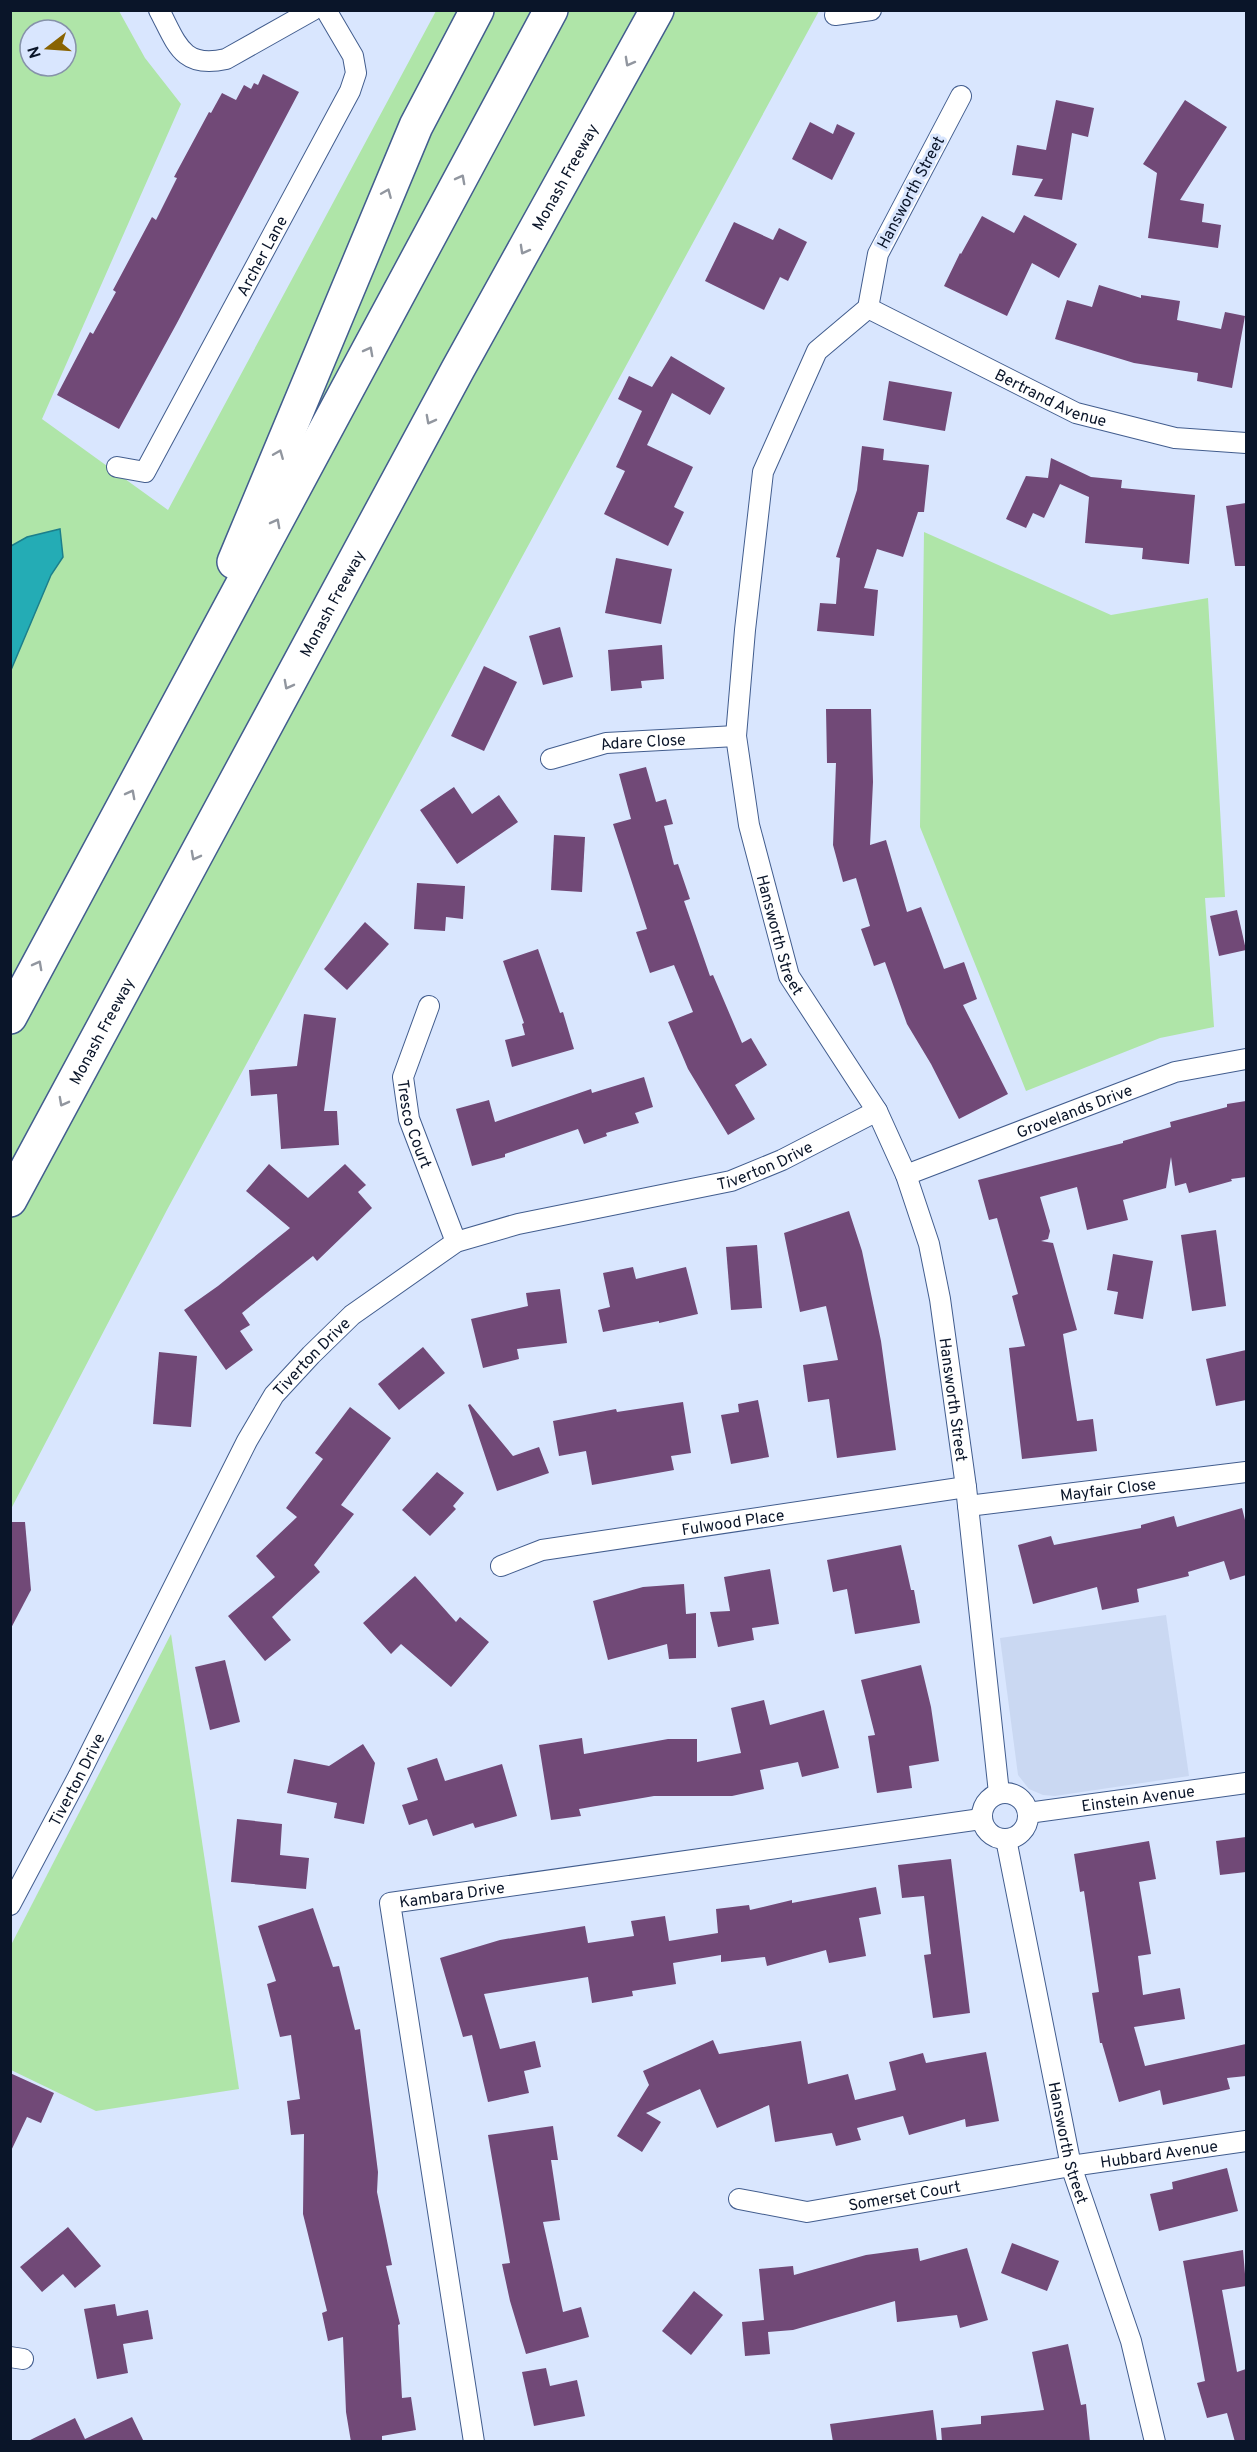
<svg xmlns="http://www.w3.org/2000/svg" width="1257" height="2452" viewBox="0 0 1257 2452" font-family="Overpass,sans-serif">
<rect width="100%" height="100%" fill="#d9e6fe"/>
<polygon fill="#cad8f2" points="1166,1615 1189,1776 1055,1796 1043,1795 1029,1789 1018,1775 1000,1638"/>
<g fill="#afe5a8" fill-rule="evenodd">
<path d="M10 11H119L145 58 181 104 42 419 168 510 436 11H819L168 1208 11 1509ZM30 30H66V66H30Z"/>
<polygon points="924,532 1111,615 1208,598 1225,897 1205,898 1214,1027 1160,1038 1026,1091 920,827"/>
<polygon points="171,1634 239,2089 96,2111 11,2070 11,1945"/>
</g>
<polygon fill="#24acb5" stroke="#1c7f8b" stroke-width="1.5" points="60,529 63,557 51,575 11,670 11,546 27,537"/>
<g fill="#714977">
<polygon points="263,74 299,92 177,323 119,429 57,395 90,332 93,334 116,292 113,290 152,217 156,220 177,178 174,177 209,112 211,113 222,93 236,100 244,85 251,89 254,83 258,85"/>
<polygon points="1056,100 1094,108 1088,137 1072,133 1062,200 1034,196 1043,179 1012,175 1017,145 1046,150"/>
<polygon points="1185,100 1227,127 1180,200 1204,204 1202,222 1221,225 1218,248 1148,238 1157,173 1143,164"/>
<polygon points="810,122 833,134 837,124 855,133 832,180 792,159"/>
<polygon points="1024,215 1077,244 1059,278 1032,263 1007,316 944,286 960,253 961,254 982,216 1014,233"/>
<polygon points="734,222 773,240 779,228 807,242 788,281 780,277 764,310 705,281"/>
<polygon points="1099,285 1141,298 1141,295 1180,301 1177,320 1221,329 1225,312 1245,316 1232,388 1197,381 1198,373 1134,363 1055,339 1067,300 1092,307"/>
<polygon points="671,356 725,388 710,415 672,393 647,445 693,467 674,507 684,512 668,546 604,514 625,471 616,467 642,411 618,399 629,376 652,387"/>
<polygon points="889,381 952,392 945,431 883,420"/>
<polygon points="862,446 884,449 883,460 929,465 924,512 918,512 903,557 877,549 864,588 878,590 874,636 817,631 820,603 836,604 840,558 836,557 857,490"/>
<polygon points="1051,458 1091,477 1122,480 1121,488 1195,495 1189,564 1142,559 1143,548 1085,543 1089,497 1060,484 1044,518 1033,513 1026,528 1006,519 1026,476 1048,478"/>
<polygon points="1246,503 1246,566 1235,566 1226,506"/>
<polygon points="616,558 672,569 661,624 605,613"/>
<polygon points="560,627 573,677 543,685 529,636"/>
<polygon points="662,645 664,679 641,681 642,688 611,691 608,650"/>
<polygon points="484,666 517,682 484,751 451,736"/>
<polygon points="826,709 871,709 873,782 870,845 886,840 907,912 921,907 944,969 964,962 977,999 963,1005 1008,1094 959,1119 931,1064 907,1024 885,962 874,966 861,929 870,926 856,878 843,882 833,845 836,763 827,763"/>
<polygon points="646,767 656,802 666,799 673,824 664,826 674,865 678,864 690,899 684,901 710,976 713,975 742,1043 751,1038 767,1065 735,1085 755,1119 728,1135 688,1069 668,1022 693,1012 674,965 650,973 636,932 647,929 613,824 631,819 619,774"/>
<polygon points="454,787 472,814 499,795 518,822 457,864 420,810"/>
<polygon points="554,835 585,837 582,892 551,890"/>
<polygon points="417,883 465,886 463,919 446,917 445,931 414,929"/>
<polygon points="1237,910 1246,950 1219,956 1210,916"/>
<polygon points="365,922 389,944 347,990 324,969"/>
<polygon points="538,949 560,1013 563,1012 574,1049 512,1067 505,1040 525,1035 522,1024 524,1023 503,961"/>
<polygon points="304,1014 336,1018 324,1111 337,1111 339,1145 281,1149 277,1094 251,1096 249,1070 297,1066"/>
<polygon points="644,1077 653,1107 635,1113 639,1123 606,1133 607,1136 584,1144 578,1129 505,1154 505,1157 472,1166 456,1109 489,1100 495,1122 591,1089 592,1093"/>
<polygon points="1246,1101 1246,1177 1231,1179 1232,1181 1189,1193 1186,1183 1175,1186 1171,1157 1166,1188 1123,1200 1128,1220 1087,1230 1077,1187 1040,1197 1050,1231 1048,1239 1041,1241 1053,1243 1077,1330 1063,1334 1077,1421 1093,1419 1097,1451 1022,1459 1009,1348 1025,1346 1012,1296 1018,1294 997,1218 989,1220 978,1180 1123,1143 1123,1141 1171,1127 1170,1122 1227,1107 1227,1104"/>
<polygon points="269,1164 308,1198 345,1164 366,1185 358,1192 372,1208 317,1261 313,1256 242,1313 250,1325 240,1331 253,1350 226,1370 184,1310 218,1286 290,1228 246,1191"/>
<polygon points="849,1211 862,1251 881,1341 896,1450 837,1458 829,1399 808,1402 803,1365 838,1360 826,1306 800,1312 784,1233"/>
<polygon points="1216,1230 1226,1306 1192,1311 1181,1235"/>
<polygon points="757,1245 762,1308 731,1310 726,1247"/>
<polygon points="1113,1254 1153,1261 1143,1319 1114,1314 1118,1292 1107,1290"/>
<polygon points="633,1267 636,1279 686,1267 698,1314 659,1323 659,1321 603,1332 598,1310 610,1307 603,1273"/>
<polygon points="560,1289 567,1343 517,1349 519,1359 483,1368 471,1319 528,1306 526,1293"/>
<polygon points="423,1347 445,1373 399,1410 378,1384"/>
<polygon points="1246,1350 1246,1400 1216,1406 1206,1359"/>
<polygon points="159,1352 197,1356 191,1427 153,1424"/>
<polygon points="758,1400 769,1457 731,1464 721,1415 739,1412 738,1404"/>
<polygon points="683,1402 691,1453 671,1456 674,1470 592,1485 586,1451 559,1456 553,1421 616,1409 617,1412"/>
<polygon points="470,1404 513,1456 539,1447 549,1473 497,1491 468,1405"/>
<polygon points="350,1407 391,1438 341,1505 354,1514 314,1565 320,1572 272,1617 291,1640 265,1661 228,1616 275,1577 256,1556 297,1517 286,1508 323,1459 315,1453"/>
<polygon points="437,1472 464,1493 453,1506 456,1509 430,1536 402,1510"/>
<polygon points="1242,1508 1246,1524 1246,1575 1230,1580 1224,1561 1188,1572 1189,1576 1137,1589 1139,1602 1102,1610 1097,1587 1033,1604 1018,1545 1051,1536 1054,1545 1141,1528 1141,1525 1174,1516 1177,1527"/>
<polygon points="10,1522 25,1522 31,1590 10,1630"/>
<polygon points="901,1545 911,1590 914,1590 920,1623 855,1634 847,1589 833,1592 827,1560"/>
<polygon points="770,1569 779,1624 752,1628 754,1640 718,1647 710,1612 730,1611 724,1577"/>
<polygon points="415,1576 456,1622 460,1617 489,1642 451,1687 401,1644 391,1654 363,1623"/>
<polygon points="684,1584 686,1614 696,1613 696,1658 669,1659 667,1644 608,1660 593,1601 643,1587"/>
<polygon points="225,1660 240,1722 210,1730 195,1667"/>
<polygon points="921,1665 931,1707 939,1761 909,1766 912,1788 877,1793 868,1736 875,1735 861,1680"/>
<polygon points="764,1700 770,1725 824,1710 839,1768 802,1777 798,1762 760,1770 764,1789 732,1796 654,1796 579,1809 581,1816 551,1820 539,1745 582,1738 584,1754 668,1739 697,1739 697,1762 741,1753 731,1708"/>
<polygon points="363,1744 375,1763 364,1824 334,1818 337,1803 287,1793 294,1759 329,1766"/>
<polygon points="437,1758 445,1781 502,1764 517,1816 475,1828 473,1823 433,1836 427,1819 409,1825 402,1805 418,1800 407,1768"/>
<polygon points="237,1819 282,1824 280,1855 309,1858 306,1889 231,1882"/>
<polygon points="1246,1837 1246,1872 1220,1875 1216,1841"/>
<polygon points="1149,1841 1156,1879 1139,1882 1151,1954 1138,1956 1143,1995 1180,1988 1185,2019 1134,2027 1145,2066 1246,2044 1246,2076 1227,2078 1230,2089 1163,2105 1160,2090 1119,2102 1102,2043 1100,2043 1092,1993 1099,1992 1084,1891 1080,1892 1074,1854"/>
<polygon points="951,1859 970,2013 933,2018 924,1955 931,1954 924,1896 902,1898 898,1865"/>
<polygon points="876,1887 881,1914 859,1918 866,1956 829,1963 826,1950 767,1966 765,1957 721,1962 721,1955 673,1963 676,1984 632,1991 633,1996 592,2003 588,1977 484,1994 500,2049 535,2041 541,2067 524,2071 529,2093 488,2102 472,2035 463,2037 440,1958 500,1940 585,1926 588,1943 634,1936 631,1921 665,1916 669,1941 718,1933 716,1909 749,1905 750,1910 792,1900 792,1903"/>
<polygon points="313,1908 333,1967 339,1966 355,2030 360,2029 378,2172 377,2192 392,2265 386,2266 400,2324 398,2325 402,2398 411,2397 416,2430 382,2436 382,2442 351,2442 346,2412 343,2337 328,2341 322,2313 327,2311 303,2214 304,2134 291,2135 287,2101 300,2099 291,2035 280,2037 267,1984 276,1981 258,1926"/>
<polygon points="713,2040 719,2054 801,2041 808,2084 848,2074 855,2100 896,2090 889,2062 923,2053 926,2063 986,2052 999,2121 966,2127 965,2119 909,2135 903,2116 857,2128 861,2140 836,2146 832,2133 775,2142 769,2105 717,2128 700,2089 646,2113 661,2122 642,2152 617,2136 649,2085 643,2071"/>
<polygon points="10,2073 54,2093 41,2123 27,2117 10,2153"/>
<polygon points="553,2126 558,2160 551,2160 560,2220 543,2222 563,2312 581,2307 589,2337 526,2354 510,2301 502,2264 510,2263 488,2135"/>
<polygon points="1227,2168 1238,2211 1159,2231 1150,2194 1173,2189 1172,2182"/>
<polygon points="68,2227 101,2266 75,2288 63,2274 42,2292 20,2267"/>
<polygon points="1012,2243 1059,2261 1047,2291 1001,2273"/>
<polygon points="918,2248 920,2261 967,2248 988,2320 960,2328 957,2315 897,2322 895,2301 793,2330 768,2332 770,2354 745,2356 742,2322 764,2320 759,2269 793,2266 794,2275 866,2255"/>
<polygon points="1243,2250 1246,2286 1222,2290 1237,2372 1246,2369 1246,2442 1235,2442 1227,2413 1207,2418 1197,2383 1205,2381 1183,2261"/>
<polygon points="694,2291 723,2315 691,2355 662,2331"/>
<polygon points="115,2304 117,2316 148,2310 153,2339 123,2344 128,2373 97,2379 84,2309"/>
<polygon points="1068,2344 1081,2405 1086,2404 1090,2442 942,2442 941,2428 981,2424 981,2416 1044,2410 1032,2352"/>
<polygon points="546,2368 550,2386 577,2380 585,2416 534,2426 522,2372"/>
<polygon points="933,2410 937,2442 833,2442 830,2424"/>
<polygon points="132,2417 144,2442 26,2442 75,2418 85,2439"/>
</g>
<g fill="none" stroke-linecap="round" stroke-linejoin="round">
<g stroke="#425d8e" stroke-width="22">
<g id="street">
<path d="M159 10C177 44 182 69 226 59L313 10"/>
<polyline points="835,15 871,10"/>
<path id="s1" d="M961 96 878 254 868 308 817 351 763 472 745 630 736 736 749 825 789 976 877 1111 906 1175 929 1244 940 1299 966 1487 999 1793"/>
<path id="s2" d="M868 308 1076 413 1175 438 1246 443"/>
<path id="s3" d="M117 467 145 472 350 91 356 73 353 56 326 10"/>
<path id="s4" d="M551 759 606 743 736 736"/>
<path id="s5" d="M429 1006 403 1077 409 1119 456 1242"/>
<path id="s6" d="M906 1175 1175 1072 1246 1059"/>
<path id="s7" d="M968 1506 1246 1472"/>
<path id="s8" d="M501 1566 542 1550 966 1487"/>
<circle cx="1005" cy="1816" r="23"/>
<path id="s9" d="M1028 1813 1246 1783"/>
<path id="s10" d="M1006 1839 1071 2166 1131 2341 1155 2442"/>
<path id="s11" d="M10 1905 78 1777 247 1441 274 1395 311 1355 352 1315 456 1242 518 1224 731 1181 782 1160 877 1111"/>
<path id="s12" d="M739 2199 807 2212 1071 2166 1246 2141"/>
<polyline points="10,2357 23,2359"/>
<path id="s13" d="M474 2442 390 1903 981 1819"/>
</g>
</g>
<g stroke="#425d8e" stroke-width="36">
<g id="highway">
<polyline points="234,562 416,126 477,10"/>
<polyline points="10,1017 551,10"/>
<path id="s14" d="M10 1200 458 369 657 10"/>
</g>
</g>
<use href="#street" stroke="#fff" stroke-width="20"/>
<use href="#highway" stroke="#fff" stroke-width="33"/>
</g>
<defs><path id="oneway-chevron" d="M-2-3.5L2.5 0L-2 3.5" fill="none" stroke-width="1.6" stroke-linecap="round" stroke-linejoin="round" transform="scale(1.5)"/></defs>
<g stroke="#91969f">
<use href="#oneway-chevron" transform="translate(629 62) rotate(119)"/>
<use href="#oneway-chevron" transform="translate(461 179) rotate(-62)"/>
<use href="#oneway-chevron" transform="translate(387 193) rotate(-67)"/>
<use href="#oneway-chevron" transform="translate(524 250) rotate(119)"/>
<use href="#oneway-chevron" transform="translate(369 351) rotate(-62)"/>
<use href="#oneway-chevron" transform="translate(430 420) rotate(118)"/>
<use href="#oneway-chevron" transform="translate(279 454) rotate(-68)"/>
<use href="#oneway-chevron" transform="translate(276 523) rotate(-62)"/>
<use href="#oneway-chevron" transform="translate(288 685) rotate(118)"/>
<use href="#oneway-chevron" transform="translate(131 794) rotate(-62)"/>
<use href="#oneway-chevron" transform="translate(195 856) rotate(118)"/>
<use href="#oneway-chevron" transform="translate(38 965) rotate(-62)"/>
<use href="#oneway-chevron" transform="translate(63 1102) rotate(118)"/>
</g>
<g text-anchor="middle" stroke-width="6" stroke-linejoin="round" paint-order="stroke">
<g font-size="16" fill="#0a1529" stroke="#d9e6fe">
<text dy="6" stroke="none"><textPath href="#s14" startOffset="1164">Monash Freeway</textPath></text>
<text transform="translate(910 192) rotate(-62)" y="6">Hansworth Street</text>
<text dy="6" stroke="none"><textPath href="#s3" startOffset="274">Archer Lane</textPath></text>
<text dy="6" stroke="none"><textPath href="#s2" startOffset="204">Bertrand Avenue</textPath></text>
<text dy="6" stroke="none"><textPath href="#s14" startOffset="678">Monash Freeway</textPath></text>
<text dy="6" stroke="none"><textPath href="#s4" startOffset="94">Adare Close</textPath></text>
<text dy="6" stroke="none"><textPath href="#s1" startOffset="902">Hansworth Street</textPath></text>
<text dy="6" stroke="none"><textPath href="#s14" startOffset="192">Monash Freeway</textPath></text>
<text dy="6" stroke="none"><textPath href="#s6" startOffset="180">Grovelands Drive</textPath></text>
<text dy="6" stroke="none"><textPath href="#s5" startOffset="124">Tresco Court</textPath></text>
<text dy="6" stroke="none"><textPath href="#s11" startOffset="1132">Tiverton Drive</textPath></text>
<text dy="6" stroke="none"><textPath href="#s11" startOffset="628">Tiverton Drive</textPath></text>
<text dy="6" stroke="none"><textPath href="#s1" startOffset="1406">Hansworth Street</textPath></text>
<text dy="6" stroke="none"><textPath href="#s7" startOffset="141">Mayfair Close</textPath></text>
<text dy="6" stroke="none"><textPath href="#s8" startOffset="237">Fulwood Place</textPath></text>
<text dy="6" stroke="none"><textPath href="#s11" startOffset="142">Tiverton Drive</textPath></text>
<text dy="6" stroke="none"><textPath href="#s9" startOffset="111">Einstein Avenue</textPath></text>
<text dy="6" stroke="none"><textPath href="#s13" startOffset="608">Kambara Drive</textPath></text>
<text dy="6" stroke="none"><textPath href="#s10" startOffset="310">Hansworth Street</textPath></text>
<text dy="6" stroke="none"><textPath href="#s12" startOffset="426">Hubbard Avenue</textPath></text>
<text dy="6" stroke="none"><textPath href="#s12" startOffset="168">Somerset Court</textPath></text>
</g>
</g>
<rect width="1257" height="2452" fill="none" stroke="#0a1529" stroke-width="24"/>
<g transform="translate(48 48) rotate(253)"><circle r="28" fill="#d9e6fe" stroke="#8692a9" stroke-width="1.5"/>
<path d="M0-4.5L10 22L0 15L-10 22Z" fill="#896301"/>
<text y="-9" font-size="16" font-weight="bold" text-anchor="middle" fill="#0a1529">N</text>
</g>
</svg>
